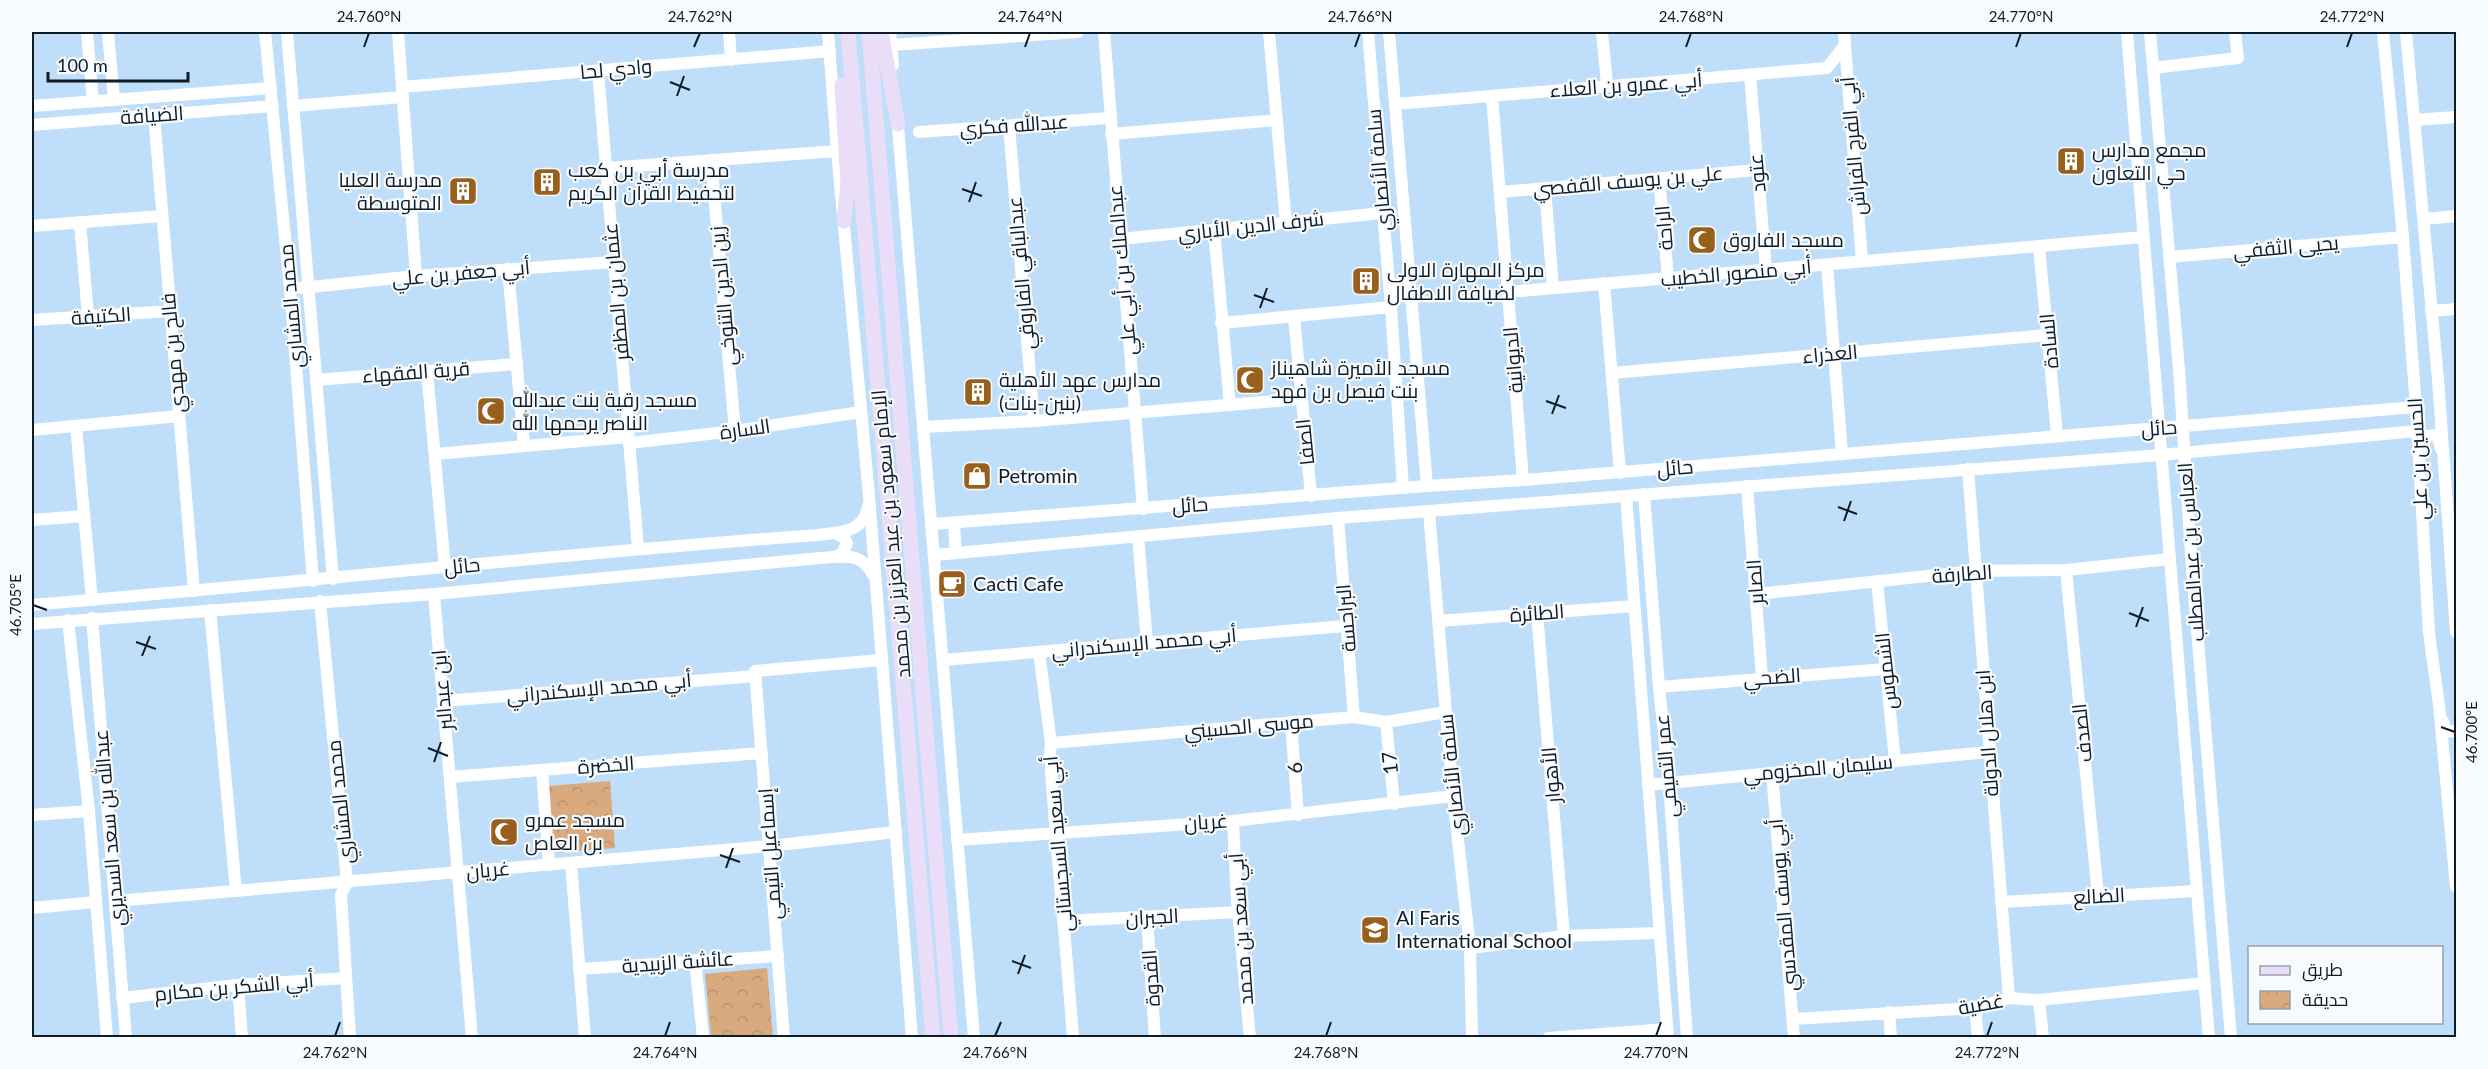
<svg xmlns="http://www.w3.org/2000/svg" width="2488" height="1069" viewBox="0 0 2488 1069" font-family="Lato,Cairo,sans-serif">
<defs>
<pattern id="park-crowns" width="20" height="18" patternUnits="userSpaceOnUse" patternTransform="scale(1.5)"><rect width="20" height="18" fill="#d9aa7e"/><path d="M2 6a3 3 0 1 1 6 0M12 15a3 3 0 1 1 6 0" fill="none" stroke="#b9926d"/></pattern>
</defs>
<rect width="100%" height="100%" fill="#bedefa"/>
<g fill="url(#park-crowns)">
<polygon points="610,781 615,848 553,853 547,786"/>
<polygon points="767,968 773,1037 711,1037 705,974"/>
</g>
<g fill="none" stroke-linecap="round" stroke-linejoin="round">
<g stroke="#fff" stroke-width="12">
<polyline points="87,32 93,101"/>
<polyline points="108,32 114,100"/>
<polyline points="265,32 290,289 313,581"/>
<polyline points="287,32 333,579"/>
<polyline points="398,32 416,276"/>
<polyline points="729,32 731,60"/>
<polyline points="828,32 837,151 869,496 912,1038"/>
<polyline points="890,32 893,65"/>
<polyline points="1104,32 1143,509"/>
<polyline points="1269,32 1286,223"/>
<polyline points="1368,32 1391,307 1403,488"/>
<polyline points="1389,32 1427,486"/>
<polyline points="1602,32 1607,85"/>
<polyline points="1844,32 1862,260"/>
<polyline points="2127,32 2209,1038"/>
<polyline points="2150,32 2179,369 2192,569 2231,1038"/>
<polyline points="2383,32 2403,237 2416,407 2429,633 2439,705 2456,887"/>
<polyline points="2406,32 2438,379 2456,632"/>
<polyline points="892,45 1078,32"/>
<polyline points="2153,68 2238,58 2235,32"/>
<polyline points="598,71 638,548"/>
<polyline points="1750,75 1766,270"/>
<polyline points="402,87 830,51"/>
<polyline points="1492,96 1523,480"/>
<polyline points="1395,104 1827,68 1845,45"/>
<polyline points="32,106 271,88"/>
<polyline points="293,106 403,97"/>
<polyline points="154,115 194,591"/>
<polyline points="897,115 974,1038"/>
<polyline points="2414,120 2456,117"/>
<polyline points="32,125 273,106"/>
<polyline points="1009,126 1034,421"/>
<polyline points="919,132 1109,118"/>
<polyline points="1111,134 1277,120"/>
<polyline points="711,160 735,431"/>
<polyline points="606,168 837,151"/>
<polyline points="1659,178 1668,278"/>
<polyline points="1545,188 1553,288"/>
<polyline points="1500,192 1757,170"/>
<polyline points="2424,219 2456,216"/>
<polyline points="80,222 88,316"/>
<polyline points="32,226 162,216"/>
<polyline points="1214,230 1230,405"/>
<polyline points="1120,239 1383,213"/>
<polyline points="2039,247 2057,435"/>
<polyline points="2170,257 2403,237"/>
<polyline points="1827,265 1842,453"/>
<polyline points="508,269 524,445"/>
<polyline points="1604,283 1620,473"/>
<polyline points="301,288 416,276 614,262"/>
<polyline points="1508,292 2143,237"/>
<polyline points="2431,311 2456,309"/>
<polyline points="1294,316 1311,496"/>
<polyline points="32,320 170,311"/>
<polyline points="1221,323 1391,307"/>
<polyline points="427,372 445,568"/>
<polyline points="1612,373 2048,335"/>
<polyline points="316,380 517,364"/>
<polyline points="76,426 92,600"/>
<polyline points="924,427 1034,421 1301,399"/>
<polyline points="32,430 179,416"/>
<polyline points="629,443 735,431 861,412"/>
<polyline points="2422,451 2426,436 2437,435 2441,449"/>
<polyline points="435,454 628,437"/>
<polyline points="1968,469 2009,998"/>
<polyline points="1747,486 1762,677"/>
<polyline points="1644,494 1659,687 1669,782 1687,1038"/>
<polyline points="1626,496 1668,1038"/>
<polyline points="1429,512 1453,796 1470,948 1472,1038"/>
<polyline points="1338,518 1354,717"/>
<polyline points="32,520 84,516"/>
<polyline points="954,523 956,553"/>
<polyline points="933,524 1427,486 1523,480 2416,407"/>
<polyline points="1138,537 1147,642"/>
<polyline points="935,555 1338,518 2160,455 2417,431"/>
<polyline points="835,557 842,554 847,543 844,538 835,533"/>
<polyline points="2066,570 2098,895"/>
<polyline points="1877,581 1895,761"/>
<polyline points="434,594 472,1038"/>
<polyline points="1756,594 1975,571 2066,570 2169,559"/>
<polyline points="320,601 347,882 341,895 350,1038"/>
<path d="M32 605C294 583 556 554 818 535 840 532 864 533 868 506"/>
<polyline points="210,610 236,891"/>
<polyline points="1537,613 1564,936"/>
<polyline points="92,618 126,1038"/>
<polyline points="68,620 89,811 107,1038"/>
<polyline points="1440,621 1634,606"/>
<path d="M32 624 434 594 820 558C843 557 862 551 873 575"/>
<path d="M1039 652 1051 743 1050 755C1056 849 1066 943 1073 1038"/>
<polyline points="943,660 1345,626"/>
<polyline points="1659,687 1886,669"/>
<polyline points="443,701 756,676"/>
<polyline points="2443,721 2446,732 2456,731"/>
<polyline points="1291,722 1298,815"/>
<polyline points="1386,722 1394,804"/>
<polyline points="1051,743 1354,717 1386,722 1446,712"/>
<polyline points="542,770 549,865"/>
<polyline points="1772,773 1794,1038"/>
<polyline points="450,777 762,753"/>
<polyline points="1648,785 1988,752"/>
<polyline points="32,815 89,811"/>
<polyline points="1233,821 1237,900 1250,1038"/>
<polyline points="957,840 1233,821 1453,796"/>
<polyline points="571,863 585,1038"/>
<polyline points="115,901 770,846 896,832"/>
<polyline points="2001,902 2196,891"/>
<polyline points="32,908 96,902"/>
<polyline points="1147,918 1155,1038"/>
<polyline points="1065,921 1239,912"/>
<polyline points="1470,948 1564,936 1659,933"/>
<polyline points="695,960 703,1038"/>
<polyline points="579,969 778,956"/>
<polyline points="238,985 242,1038"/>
<polyline points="122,998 238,985 346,978"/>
<polyline points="2039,1000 2043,1038"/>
<polyline points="1975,1008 1978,1038"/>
<polyline points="1889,1012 1891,1038"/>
<polyline points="1793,1019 1975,1008 2009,998 2039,1000 2204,983"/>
<polyline points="784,1038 755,671 881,660"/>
<polyline points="1548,1038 1667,1029"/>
</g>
<g stroke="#e9ddf8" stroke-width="15">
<polyline points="848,32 933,1038"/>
<polyline points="869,32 951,1038"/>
<polyline points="881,32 898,124"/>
<polyline points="842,85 848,184 844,221"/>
</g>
</g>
<path fill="none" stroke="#0f1b25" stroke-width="2" d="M364 47 369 33M694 47 700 33M1025 47 1030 33M1355 47 1360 33M1686 47 1691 33M2016 47 2021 33M2347 47 2352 33M670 82 690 90M677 96 684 76M962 189 982 196M969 202 976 182M1254 295 1274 302M1260 308 1267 288M1546 401 1566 408M1552 414 1559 395M1838 507 1857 514M1844 521 1851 501M33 605 47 610M2129 613 2149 621M2136 627 2143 607M136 642 156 649M142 656 150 636M2441 727 2455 732M428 748 448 756M434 762 441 742M720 855 740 862M726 868 733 848M1012 961 1031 968M1018 974 1025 955M335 1036 340 1022M665 1036 670 1022M995 1036 1001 1022M1326 1036 1331 1022M1656 1036 1661 1022M1987 1036 1992 1022"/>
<defs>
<g id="building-square" transform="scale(1.5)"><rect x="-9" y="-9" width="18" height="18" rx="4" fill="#99601d" stroke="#f8fbfe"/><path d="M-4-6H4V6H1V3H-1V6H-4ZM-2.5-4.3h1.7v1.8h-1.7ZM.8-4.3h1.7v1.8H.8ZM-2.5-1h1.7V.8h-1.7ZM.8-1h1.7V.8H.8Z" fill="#fff"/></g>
<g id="mosque-square" transform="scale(1.5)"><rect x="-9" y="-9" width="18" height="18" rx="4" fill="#99601d" stroke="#f8fbfe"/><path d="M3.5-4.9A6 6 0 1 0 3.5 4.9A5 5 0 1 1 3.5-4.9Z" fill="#fff"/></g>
<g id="shop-square" transform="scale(1.5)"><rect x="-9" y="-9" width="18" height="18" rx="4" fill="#99601d" stroke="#f8fbfe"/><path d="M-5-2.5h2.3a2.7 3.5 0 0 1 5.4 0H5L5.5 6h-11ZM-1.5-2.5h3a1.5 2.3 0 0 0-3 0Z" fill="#fff"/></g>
<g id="cafe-square" transform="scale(1.5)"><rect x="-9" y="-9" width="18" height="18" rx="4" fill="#99601d" stroke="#f8fbfe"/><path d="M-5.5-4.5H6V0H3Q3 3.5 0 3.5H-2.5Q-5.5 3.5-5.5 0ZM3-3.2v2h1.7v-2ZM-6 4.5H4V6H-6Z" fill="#fff"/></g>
<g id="school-square" transform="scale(1.5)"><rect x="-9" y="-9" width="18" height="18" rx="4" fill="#99601d" stroke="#f8fbfe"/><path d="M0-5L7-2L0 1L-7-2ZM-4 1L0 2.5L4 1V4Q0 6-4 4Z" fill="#fff"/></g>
</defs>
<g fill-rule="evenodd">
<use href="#building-square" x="2071" y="161"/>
<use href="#building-square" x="547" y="182"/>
<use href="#building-square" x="463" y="191"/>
<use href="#mosque-square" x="1702" y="240"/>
<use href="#building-square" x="1366" y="281"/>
<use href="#mosque-square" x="1250" y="380"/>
<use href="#building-square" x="978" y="392"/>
<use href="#mosque-square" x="491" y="411"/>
<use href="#shop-square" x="977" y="476"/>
<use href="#cafe-square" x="952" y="584"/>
<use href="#mosque-square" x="504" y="832"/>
<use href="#school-square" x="1375" y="930"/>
</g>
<g text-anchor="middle" stroke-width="4.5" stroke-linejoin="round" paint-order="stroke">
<g font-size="20" fill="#0f1b25" stroke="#f8fbfe">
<text transform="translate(616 69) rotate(-5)" y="7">وادي لحا</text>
<text transform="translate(1626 85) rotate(-4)" y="7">أبي عمرو بن العلاء</text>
<text transform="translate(152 115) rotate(-4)" y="7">الضيافة</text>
<text transform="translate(1014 125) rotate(-4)" y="7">عبدالله فكري</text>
<text transform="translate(1853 146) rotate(-95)" y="7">أبي الفرج الفراش</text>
<text transform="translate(1379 170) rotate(-95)" y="7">سلمة الأنصاري</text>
<text transform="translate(1757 173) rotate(-95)" y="7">عتود</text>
<text transform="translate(1628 181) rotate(-5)" y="7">علي بن يوسف القفصي</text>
<text transform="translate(1251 226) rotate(-6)" y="7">شرف الدين الأباري</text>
<text transform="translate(1664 228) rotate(-95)" y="7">الراحة</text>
<text transform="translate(2286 247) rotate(-5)" y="7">يحيى الثقفي</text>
<text transform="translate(1122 270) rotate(-95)" y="7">عبدالملك بن أبي علي</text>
<text transform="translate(461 273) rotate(-5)" y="7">أبي جعفر بن علي</text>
<text transform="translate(1021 273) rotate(-95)" y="7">عبدالباقي الفاروقي</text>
<text transform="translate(1736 273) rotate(-5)" y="7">أبي منصور الخطيب</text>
<text transform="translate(616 292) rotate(-95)" y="7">عثمان بن المظفر</text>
<text transform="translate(723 296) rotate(-95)" y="7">زين الدين التنوخي</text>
<text transform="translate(291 306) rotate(-95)" y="7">محمد المشاري</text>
<text transform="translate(101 316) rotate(-4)" y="7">الكتيفة</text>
<text transform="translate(2049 341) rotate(-95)" y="7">السادة</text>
<text transform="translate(173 353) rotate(-95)" y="7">فالح بن مهدي</text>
<text transform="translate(1830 354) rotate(-5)" y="7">العذراء</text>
<text transform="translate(1513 360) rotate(-95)" y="7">الديوانية</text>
<text transform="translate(416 372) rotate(-4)" y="7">قرية الفقهاء</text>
<text transform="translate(2159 428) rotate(-4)" y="7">حائل</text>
<text transform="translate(745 429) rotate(-8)" y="7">السارة</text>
<text transform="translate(1305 442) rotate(-96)" y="7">الصفا</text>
<text transform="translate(2418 459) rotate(-93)" y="7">الحسين بن علي</text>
<text transform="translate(1675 468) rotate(-5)" y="7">حائل</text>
<text transform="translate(1190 505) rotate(-4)" y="7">حائل</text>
<text transform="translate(891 534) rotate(-95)" y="7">الإمام سعود بن عبد العزيز بن محمد</text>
<text transform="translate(2191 552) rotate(-94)" y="7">العباس بن عبدالمطلب</text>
<text transform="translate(462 566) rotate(-6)" y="7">حائل</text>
<text transform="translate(1962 574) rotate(-4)" y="7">الطارفة</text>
<text transform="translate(1755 582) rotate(-94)" y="7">الصابر</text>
<text transform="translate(1537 613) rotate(-4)" y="7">الطائرة</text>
<text transform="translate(1346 618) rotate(-95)" y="7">البراجسة</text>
<text transform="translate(1144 643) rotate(-5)" y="7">أبي محمد الإسكندراني</text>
<text transform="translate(1886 671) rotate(-96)" y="7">الشموس</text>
<text transform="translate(1772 677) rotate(-4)" y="7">الضحي</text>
<text transform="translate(599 688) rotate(-5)" y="7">أبي محمد الإسكندراني</text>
<text transform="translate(442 690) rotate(-95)" y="7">ابن عبدالبر</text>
<text transform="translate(1249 726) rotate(-5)" y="7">موسى الحسيني</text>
<text transform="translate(1987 733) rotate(-94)" y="7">ابن هلال الدولة</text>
<text transform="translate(2082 733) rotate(-96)" y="7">الصدف</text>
<text transform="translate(1390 763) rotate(-96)" y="7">17</text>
<text transform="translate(606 765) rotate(-4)" y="7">الخضرة</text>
<text transform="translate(1666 766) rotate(-95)" y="7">عمر التميمي</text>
<text transform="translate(1295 768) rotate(-94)" y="7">6</text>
<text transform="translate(1818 768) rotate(-5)" y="7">سليمان المخزومي</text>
<text transform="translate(1452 775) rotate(-96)" y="7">سلمة الأنصاري</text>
<text transform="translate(1551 775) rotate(-95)" y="7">الأهوار</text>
<text transform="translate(340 802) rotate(-96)" y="7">محمد المشاري</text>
<text transform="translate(1206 822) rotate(-4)" y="7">غريان</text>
<text transform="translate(109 828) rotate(-95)" y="7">عبدالله بن سعد السديري</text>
<text transform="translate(1058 844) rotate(-95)" y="7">أبي سعيد السجستاني</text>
<text transform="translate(770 854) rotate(-94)" y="7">إسماعيل التيمي</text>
<text transform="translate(488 870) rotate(-5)" y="7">غريان</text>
<text transform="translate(2099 896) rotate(-3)" y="7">الضالع</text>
<text transform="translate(1783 905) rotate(-95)" y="7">أبي يوسف المقدسي</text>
<text transform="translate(1152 917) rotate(-3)" y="7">الجبران</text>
<text transform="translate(1241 929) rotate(-94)" y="7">أبي سعد بن محمد</text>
<text transform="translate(678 962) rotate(-4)" y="7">عائشة الزبيدية</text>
<text transform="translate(1151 978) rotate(-94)" y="7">القدوة</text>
<text transform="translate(234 987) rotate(-5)" y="7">أبي الشكر بن مكارم</text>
<text transform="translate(1981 1004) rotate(-10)" y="7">غضية</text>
</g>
<g font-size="20" fill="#0f1b25" stroke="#f8fbfe" text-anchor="start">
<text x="2092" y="157">مجمع مدارس<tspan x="2092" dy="23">حي التعاون</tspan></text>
<text x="568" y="177">مدرسة أبي بن كعب<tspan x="568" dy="23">لتحفيظ القرآن الكريم</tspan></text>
<text x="442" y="187" text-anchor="end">مدرسة العليا<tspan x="442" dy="23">المتوسطة</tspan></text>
<text x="1723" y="247">مسجد الفاروق</text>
<text x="1387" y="277">مركز المهارة الاولى<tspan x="1387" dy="23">لضيافة الاطفال</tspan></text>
<text x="1271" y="375">مسجد الأميرة شاهيناز<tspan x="1271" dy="23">بنت فيصل بن فهد</tspan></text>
<text x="999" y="387">مدارس عهد الأهلية<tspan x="999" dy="23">(بنين-بنات)</tspan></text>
<text x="512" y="407">مسجد رقية بنت عبدالله<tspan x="512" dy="23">الناصر يرحمها الله</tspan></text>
<text x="998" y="483">Petromin</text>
<text x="973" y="591">Cacti Cafe</text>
<text x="525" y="827">مسجد عمرو<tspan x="525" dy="23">بن العاص</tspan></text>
<text x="1396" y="925">Al Faris<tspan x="1396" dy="23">International School</tspan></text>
</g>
</g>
<rect width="2488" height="1069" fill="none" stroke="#f8fbfe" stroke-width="66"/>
<rect x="2248" y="946" width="195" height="78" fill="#f8fbfe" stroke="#9ba1a7" stroke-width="1.5"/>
<rect x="2260" y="966" width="30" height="9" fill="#e9ddf8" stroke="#9ba1a7" stroke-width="1.5"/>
<text x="2302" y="976" font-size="18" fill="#0f1b25">طريق</text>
<rect x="2260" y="991" width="30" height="18" fill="url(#park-crowns)" stroke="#9ba1a7" stroke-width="1.5"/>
<text x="2302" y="1006" font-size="18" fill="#0f1b25">حديقة</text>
<path d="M48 72v9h140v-9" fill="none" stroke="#0f1b25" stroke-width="3"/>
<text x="57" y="72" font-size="18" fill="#0f1b25" stroke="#f8fbfe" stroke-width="4.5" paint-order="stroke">100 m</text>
<rect x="33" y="33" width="2422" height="1003" fill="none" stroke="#0f1b25" stroke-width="2"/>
<g font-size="15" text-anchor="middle" fill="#0f1b25">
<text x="369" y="22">24.760°N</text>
<text x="700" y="22">24.762°N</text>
<text x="1030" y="22">24.764°N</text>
<text x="1360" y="22">24.766°N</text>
<text x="1691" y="22">24.768°N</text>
<text x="2021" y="22">24.770°N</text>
<text x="2352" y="22">24.772°N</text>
<text transform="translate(16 605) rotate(-90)" y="5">46.705°E</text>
<text transform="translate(2472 732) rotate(-90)" y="5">46.700°E</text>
<text x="335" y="1058">24.762°N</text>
<text x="665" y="1058">24.764°N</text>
<text x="995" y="1058">24.766°N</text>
<text x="1326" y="1058">24.768°N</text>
<text x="1656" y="1058">24.770°N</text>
<text x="1987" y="1058">24.772°N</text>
</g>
</svg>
